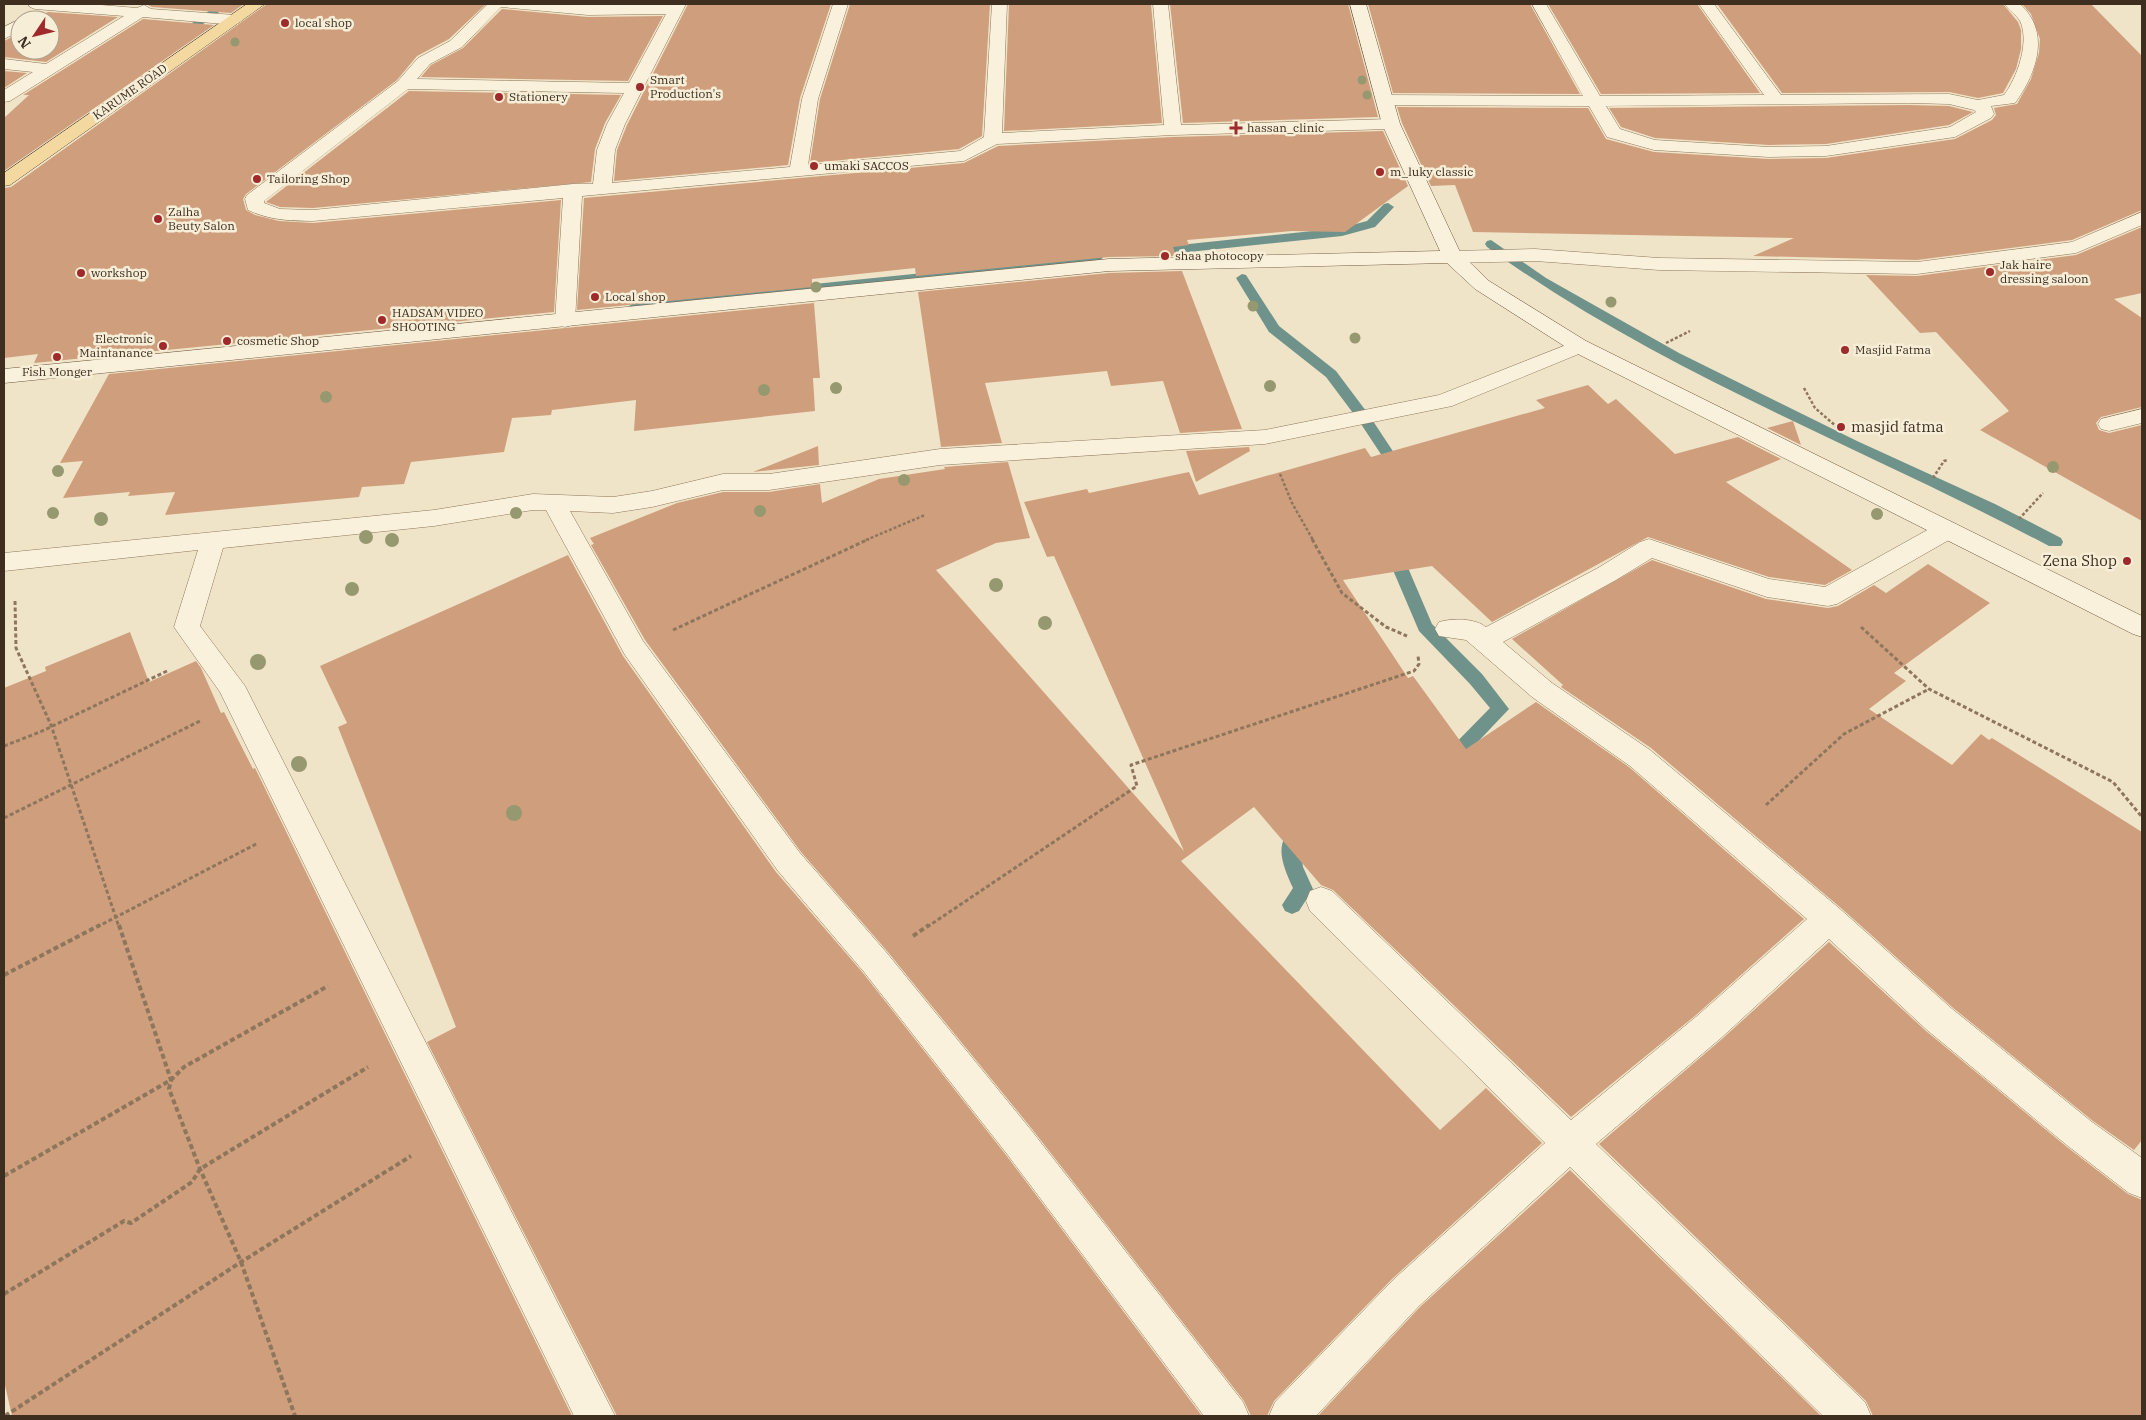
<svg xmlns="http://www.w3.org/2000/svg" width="2146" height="1420" viewBox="0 0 2146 1420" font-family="'IBM Plex Serif',serif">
<rect width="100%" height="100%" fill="#f0e4c8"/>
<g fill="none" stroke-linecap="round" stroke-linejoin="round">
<g fill="#6f938a" fill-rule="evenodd">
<polygon points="219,4 230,4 183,39 175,39 175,35"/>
<polygon points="1388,203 1394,207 1375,227 1342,236 1151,256 1145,252 1151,248 1341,228 1367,221 1384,204"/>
<path d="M1491 240 1546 278 1679 353 1857 441 1995 504 2061 538 2063 542 2061 546H2049C1862 447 1659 372 1487 247L1485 244 1487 241Z"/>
<polygon points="1097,253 1103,257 1101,260 1042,269 635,310 629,306 635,302 1042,261"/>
<polygon points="1242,274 1246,275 1279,326 1336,371 1369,415 1404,468 1406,471 1404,474 1394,474 1359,421 1326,377 1269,332 1236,278"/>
<polygon points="1392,543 1398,545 1400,549 1432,624 1482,674 1509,709 1453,768 1447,770 1441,768 1438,763 1441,758 1490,708 1470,684 1419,631 1384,549 1386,545"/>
<path d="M1303 824 1310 826 1312 832 1300 847 1303 867 1313 889 1299 911 1292 914 1285 911 1282 905 1293 888C1282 864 1270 836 1303 824Z"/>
</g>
</g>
<g fill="#cf9f7d">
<polygon points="146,4 244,4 231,13 152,7"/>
<polygon points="267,4 486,4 449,39 417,56 397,80 246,194 243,199 246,210 255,215 279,221 313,223 561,200 554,312 34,363 38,354 4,358 4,188 11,187"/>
<polygon points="688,4 831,4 800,98 788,165 614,181 617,150 627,125"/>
<polygon points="850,4 990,4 982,136 959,149 810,163 820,99"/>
<polygon points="1009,4 1151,4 1162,123 1004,131"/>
<polygon points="1170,4 1348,4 1378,117 1183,123"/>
<polygon points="1368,4 1530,4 1580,94 1393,93"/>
<polygon points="1548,4 1697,4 1760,93 1601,94"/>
<polygon points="1717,4 2003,4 2018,22 2021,30 2021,49 2016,69 2003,93 1978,98 1949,92 1782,93"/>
<polygon points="2022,4 2091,4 2142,56 2142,210 2072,240 1917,260 1753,256 1794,238 1473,232 1455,185 1431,186 1402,123 1397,107 1588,108 1606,139 1654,152 1769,159 1826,158 1955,139 1992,120 1996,115 1994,108 2017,104 2031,79 2039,53 2040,39 2031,14"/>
<polygon points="502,9 588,17 663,16 628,81 421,77 431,65 463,48"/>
<polygon points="48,12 118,17 46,62 4,57 4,41 20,33 20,50 50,50 50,20 34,20"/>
<polygon points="143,19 214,25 4,171 4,118 29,95 23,95"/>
<polygon points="4,71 27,73 4,88"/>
<polygon points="409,91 621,95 605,123 595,149 591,182 313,208 280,207 266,202"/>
<polygon points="1909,105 1949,106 1973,112 1949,125 1826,144 1769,145 1655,138 1621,127 1609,108"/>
<polygon points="1383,131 1408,186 1345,232 1292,231 1187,240 1189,245 1173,247 1176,256 1109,257 916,276 915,268 812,279 812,287 577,310 584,198 964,163 998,146 1173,137"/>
<polygon points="2142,227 2142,293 2114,299 2142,318 2142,407 2101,417 2096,423 2099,430 2109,433 2142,425 2142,521 1980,430 2009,411 1936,332 1920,333 1866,275 1917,276 2076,255"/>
<polygon points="1182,271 1242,429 1180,433 1163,381 1111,386 1107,371 985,383 1002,443 941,447 918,292 1109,273"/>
<polygon points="814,303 820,378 813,378 815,411 634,431 636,400 552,410 551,415 512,418 504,452 411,462 404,484 362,487 359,497 165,515 175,492 128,496 130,492 63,498 83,461 60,463 109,374"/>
<polygon points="1588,385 1608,404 1616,399 1675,454 1738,437 1781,459 1726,482 1852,570 1825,585 1769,577 1648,537 1492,622 1432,566 1343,580 1408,678 1413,676 1466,749 1536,702 1629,767 1804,919 1696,1015 1571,1117 1333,890 1321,885 1254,807 1181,861 1440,1130 1486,1088 1542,1143 1392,1279 1274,1401 1267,1416 1251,1416 1244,1401 1032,1129 887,951 801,852 645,640 591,545 594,544 590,538 677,503 723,492 769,492 820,484 822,503 879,479 945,469 944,467 1008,462 1030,538 996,543 936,570 1184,851 1054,556 1047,557 1024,502 1087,489 1089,493 1189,472 1199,495 1365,448 1371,457 1545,408 1536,400"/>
<polygon points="1793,421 1801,445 1767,428"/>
<polygon points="818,446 819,465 753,472"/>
<polygon points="1249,447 1250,451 1196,482 1186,451"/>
<polygon points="568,555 623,656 776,872 863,973 1006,1155 1202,1416 617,1416 427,1042 456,1027 338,727 347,723 320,666"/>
<polygon points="1652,560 1766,599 1828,608 1838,606 1874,585 1886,593 1928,564 1990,603 1894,673 1906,681 1869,709 1952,765 1981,734 1989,740 1992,738 2142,832 2142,1140 2134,1150 2093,1121 1952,1007 1841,908 1651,748 1561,687 1563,685 1512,639"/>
<polygon points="130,632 149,682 196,661 201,668 221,713 224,712 253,769 255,768 572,1416 12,1416 4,1381 4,688 46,671 45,667"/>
<polygon points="1829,942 1926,1031 2067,1147 2128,1194 2142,1200 2142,1416 1873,1416 1866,1401 1599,1144 1722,1039"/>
<polygon points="1570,1170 1821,1416 1318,1416 1420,1307"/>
</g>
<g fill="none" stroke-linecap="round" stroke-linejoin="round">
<g stroke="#8d765c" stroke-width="1">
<g id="street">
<polygon points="28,4 89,4 137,8 144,5 151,9 235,15 243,20 235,25 143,17 10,101 4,102 4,90 33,72 4,69 4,59 46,64 124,16 35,9 30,7"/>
<path d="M488 4H686L625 124 615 150 612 183 790 167 802 99 833 4H848L818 99 808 165 960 151 984 137 992 4H1007L1002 133 1164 125 1153 4H1168L1181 125 1391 119 1397 120 1400 124 1397 128 1391 129 1173 135 997 144 964 161 582 196 575 321 572 325 565 327 558 325 555 321 563 198 313 221C290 221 269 220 248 210L245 199 247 195 398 81 418 58 450 41ZM501 7 588 15 666 14 629 83 417 79 430 64 462 47ZM408 89 624 93 607 124 597 150 593 184H573L313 210 280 209 264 203V201Z"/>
<path d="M1532 4H1546L1600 96 1764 95 1699 4H1714L1781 95 1949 94 1978 100 2004 95C2017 78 2030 42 2020 21 2016 14 2008 10 2005 4H2020C2051 32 2037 73 2015 103L1991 106 1994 114 1991 118 1955 137 1826 156 1769 157 1654 150 1607 137 1589 106 1384 105 1378 104 1376 100 1378 96 1384 95 1583 96ZM1909 103 1949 104 1974 110 1976 112 1950 127 1826 146 1769 147 1655 140 1620 129 1606 106Z"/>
<polygon points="20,19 23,20 20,20 20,31 4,39 4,27"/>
<polygon points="2142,212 2142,225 2076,253 1917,274 1659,270 1535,261 1452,263 1445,261 1442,257 1445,253 1452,251 1535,249 1659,258 1917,262 2072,242"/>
<polygon points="1579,340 1586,341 1590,346 1586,351 1452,406 1265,444 940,465 769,490 723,490 652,507 613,513 570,511 643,641 800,853 886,952 1031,1130 1243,1402 1249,1416 1204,1416 1007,1154 864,972 778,871 625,655 546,510 533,510 434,526 223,548 200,626 245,686 615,1416 574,1416 220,692 174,627 198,550 4,571 4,553 434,510 533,494 613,497 652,491 723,474 769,474 940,449 1265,430 1439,395"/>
<polygon points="2142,409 2142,423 2109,431 2101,429 2098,424 2101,419"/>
<path d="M1947 522 1956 524 1959 530 1956 536 1837 604 1828 606 1767 597 1652 558 1616 580 1503 642 1552 683 1650 750 1840 909 1951 1008 2092 1122 2142 1158V1198L2129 1193 2068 1146 1927 1030 1829 939 1721 1038 1596 1144 1865 1402 1871 1416H1823L1570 1167 1419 1306 1316 1416H1269L1275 1402 1393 1280 1545 1143 1310 911 1306 901 1310 891 1321 887 1332 891 1571 1120 1697 1016 1807 919 1630 766 1532 697 1466 640 1439 636 1435 629 1439 622C1452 618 1475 618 1486 627L1598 568 1640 542 1649 539 1769 579 1825 587 1938 524Z"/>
</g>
</g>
<g stroke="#6f573f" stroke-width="1">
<polygon id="secondary" points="1350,4 1366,4 1400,124 1461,254 1489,281 1586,341 2142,616 2142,637 2133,634 1572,351 1475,289 1447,263 1109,271 4,383 4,369 1109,259 1440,251 1382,124"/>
</g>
<g stroke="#5b4430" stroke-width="1">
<polygon id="primary" points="247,4 265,4 10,185 4,186 4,173"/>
</g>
<g stroke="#8d765c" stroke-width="2.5" stroke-dasharray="3 2" stroke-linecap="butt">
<polyline points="1666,343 1690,331"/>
<polyline points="1804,388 1815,408 1837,427"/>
<polyline points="1280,474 1292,503 1313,540"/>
<polyline points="1933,478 1944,461 1948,460"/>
<polyline points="2019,519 2043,493"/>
<polyline points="866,540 925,515"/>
</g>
<g stroke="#8d765c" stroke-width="3" stroke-dasharray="4 2.5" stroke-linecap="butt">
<polyline points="1312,539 1342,593 1386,627 1407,636"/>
<polyline points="15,601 16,648 51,725 119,927"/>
<polyline points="1861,627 1929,689 2113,782 2142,817"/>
<polyline points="673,630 869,539"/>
<polyline points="4,746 40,732 167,671"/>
<polyline points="1766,805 1844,734 1929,689"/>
<polyline points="4,818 200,721"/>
<polyline points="97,927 258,843"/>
<polyline points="927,927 1137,786 1131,765 1414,671 1419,664 1418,656"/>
</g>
<g stroke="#8d765c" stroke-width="4" stroke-dasharray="5 3" stroke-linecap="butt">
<polyline points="119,925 171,1080 169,1089 200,1169 241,1262 295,1416"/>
<polyline points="913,936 929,925"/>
<polyline points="4,975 100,925"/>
<polyline points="4,1176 171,1080 184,1067 328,986"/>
<polyline points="4,1294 124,1221 131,1223 192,1182 200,1169 368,1067"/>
<polyline points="5,1416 241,1262 411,1156"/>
</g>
<use href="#street" fill="#faf1dc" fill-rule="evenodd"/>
<use href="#secondary" fill="#faf1dc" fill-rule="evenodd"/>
<use href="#primary" fill="#f3d9a0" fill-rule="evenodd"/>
</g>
<g fill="#96986f">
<circle cx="235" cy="42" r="4.5"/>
<circle cx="1362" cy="80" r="4.5"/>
<circle cx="1367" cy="95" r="4.5"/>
<circle cx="816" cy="287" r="5.5"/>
<circle cx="1611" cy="302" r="5.5"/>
<circle cx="1253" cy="306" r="5.5"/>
<circle cx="1355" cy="338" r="5.5"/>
<circle cx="1270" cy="386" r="6"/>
<circle cx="836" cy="388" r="6"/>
<circle cx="764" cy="390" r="6"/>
<circle cx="326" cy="397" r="6"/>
<circle cx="2053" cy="467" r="6"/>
<circle cx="58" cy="471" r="6"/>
<circle cx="904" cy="480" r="6"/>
<circle cx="760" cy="511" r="6"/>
<circle cx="53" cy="513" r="6"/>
<circle cx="516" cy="513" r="6"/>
<circle cx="1877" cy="514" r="6"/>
<circle cx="101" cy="519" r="7"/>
<circle cx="366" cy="537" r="7"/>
<circle cx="392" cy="540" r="7"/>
<circle cx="996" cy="585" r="7"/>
<circle cx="352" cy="589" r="7"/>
<circle cx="1045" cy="623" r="7"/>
<circle cx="258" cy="662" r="8"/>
<circle cx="299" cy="764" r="8"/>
<circle cx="514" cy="813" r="8"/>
</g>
<g fill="#9e2a2b" stroke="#f7eed8" stroke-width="2">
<circle cx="285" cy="23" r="5"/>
<circle cx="640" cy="87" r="5"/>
<circle cx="499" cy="97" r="5"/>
<path d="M1233.5 120.5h5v5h5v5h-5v5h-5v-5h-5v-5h5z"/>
<circle cx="814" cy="166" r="5"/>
<circle cx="1380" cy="172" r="5"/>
<circle cx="257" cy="179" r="5"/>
<circle cx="158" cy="219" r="5"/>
<circle cx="1165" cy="256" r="5"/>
<circle cx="1990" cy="272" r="5"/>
<circle cx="81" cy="273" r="5"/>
<circle cx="595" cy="297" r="5"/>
<circle cx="382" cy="320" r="5"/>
<circle cx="227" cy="341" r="5"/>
<circle cx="163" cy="346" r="5"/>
<circle cx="1845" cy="350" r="5"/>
<circle cx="57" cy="357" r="5"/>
<circle cx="1841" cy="427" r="5"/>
<circle cx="2127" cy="561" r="5"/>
</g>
<g text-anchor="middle" stroke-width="5" stroke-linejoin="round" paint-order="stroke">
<g font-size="12" fill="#3d2e20" stroke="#f7eed8" text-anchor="start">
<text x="295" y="27">local shop</text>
<text x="650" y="84">Smart<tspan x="650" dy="14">Production's</tspan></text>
<text x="509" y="101">Stationery</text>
<text x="1247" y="132">hassan_clinic</text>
<text x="824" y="170">umaki SACCOS</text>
<text x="1390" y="176">m_luky classic</text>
<text x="267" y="183">Tailoring Shop</text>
<text x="168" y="216">Zalha<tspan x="168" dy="14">Beuty Salon</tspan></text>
<text x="1175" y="260">shaa photocopy</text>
<text x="2000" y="269">Jak haire<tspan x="2000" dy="14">dressing saloon</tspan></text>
<text x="91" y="277">workshop</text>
<text x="605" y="301">Local shop</text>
<text x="392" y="317">HADSAM VIDEO<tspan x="392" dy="14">SHOOTING</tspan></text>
<text x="153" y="343" text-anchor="end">Electronic<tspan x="153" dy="14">Maintanance</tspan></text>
<text x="237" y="345">cosmetic Shop</text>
<text x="1855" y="354">Masjid Fatma</text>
<text x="57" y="376" text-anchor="middle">Fish Monger</text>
</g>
<g font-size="12" fill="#3d2e20" stroke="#f7eed8">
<text transform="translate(130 92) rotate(-35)" y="4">KARUME ROAD</text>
</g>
<g font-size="15" fill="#3d2e20" stroke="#f7eed8" text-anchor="start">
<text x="1851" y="432">masjid fatma</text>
<text x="2117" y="566" text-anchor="end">Zena Shop</text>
</g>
</g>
<rect width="2146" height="1420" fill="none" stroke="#3d2e20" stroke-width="10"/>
<g transform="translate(35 35) rotate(235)"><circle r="24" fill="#f7eed8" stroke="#ada18e"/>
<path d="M0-4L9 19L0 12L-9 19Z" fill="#9e2a2b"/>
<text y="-8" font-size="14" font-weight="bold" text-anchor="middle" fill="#3d2e20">N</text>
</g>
</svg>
